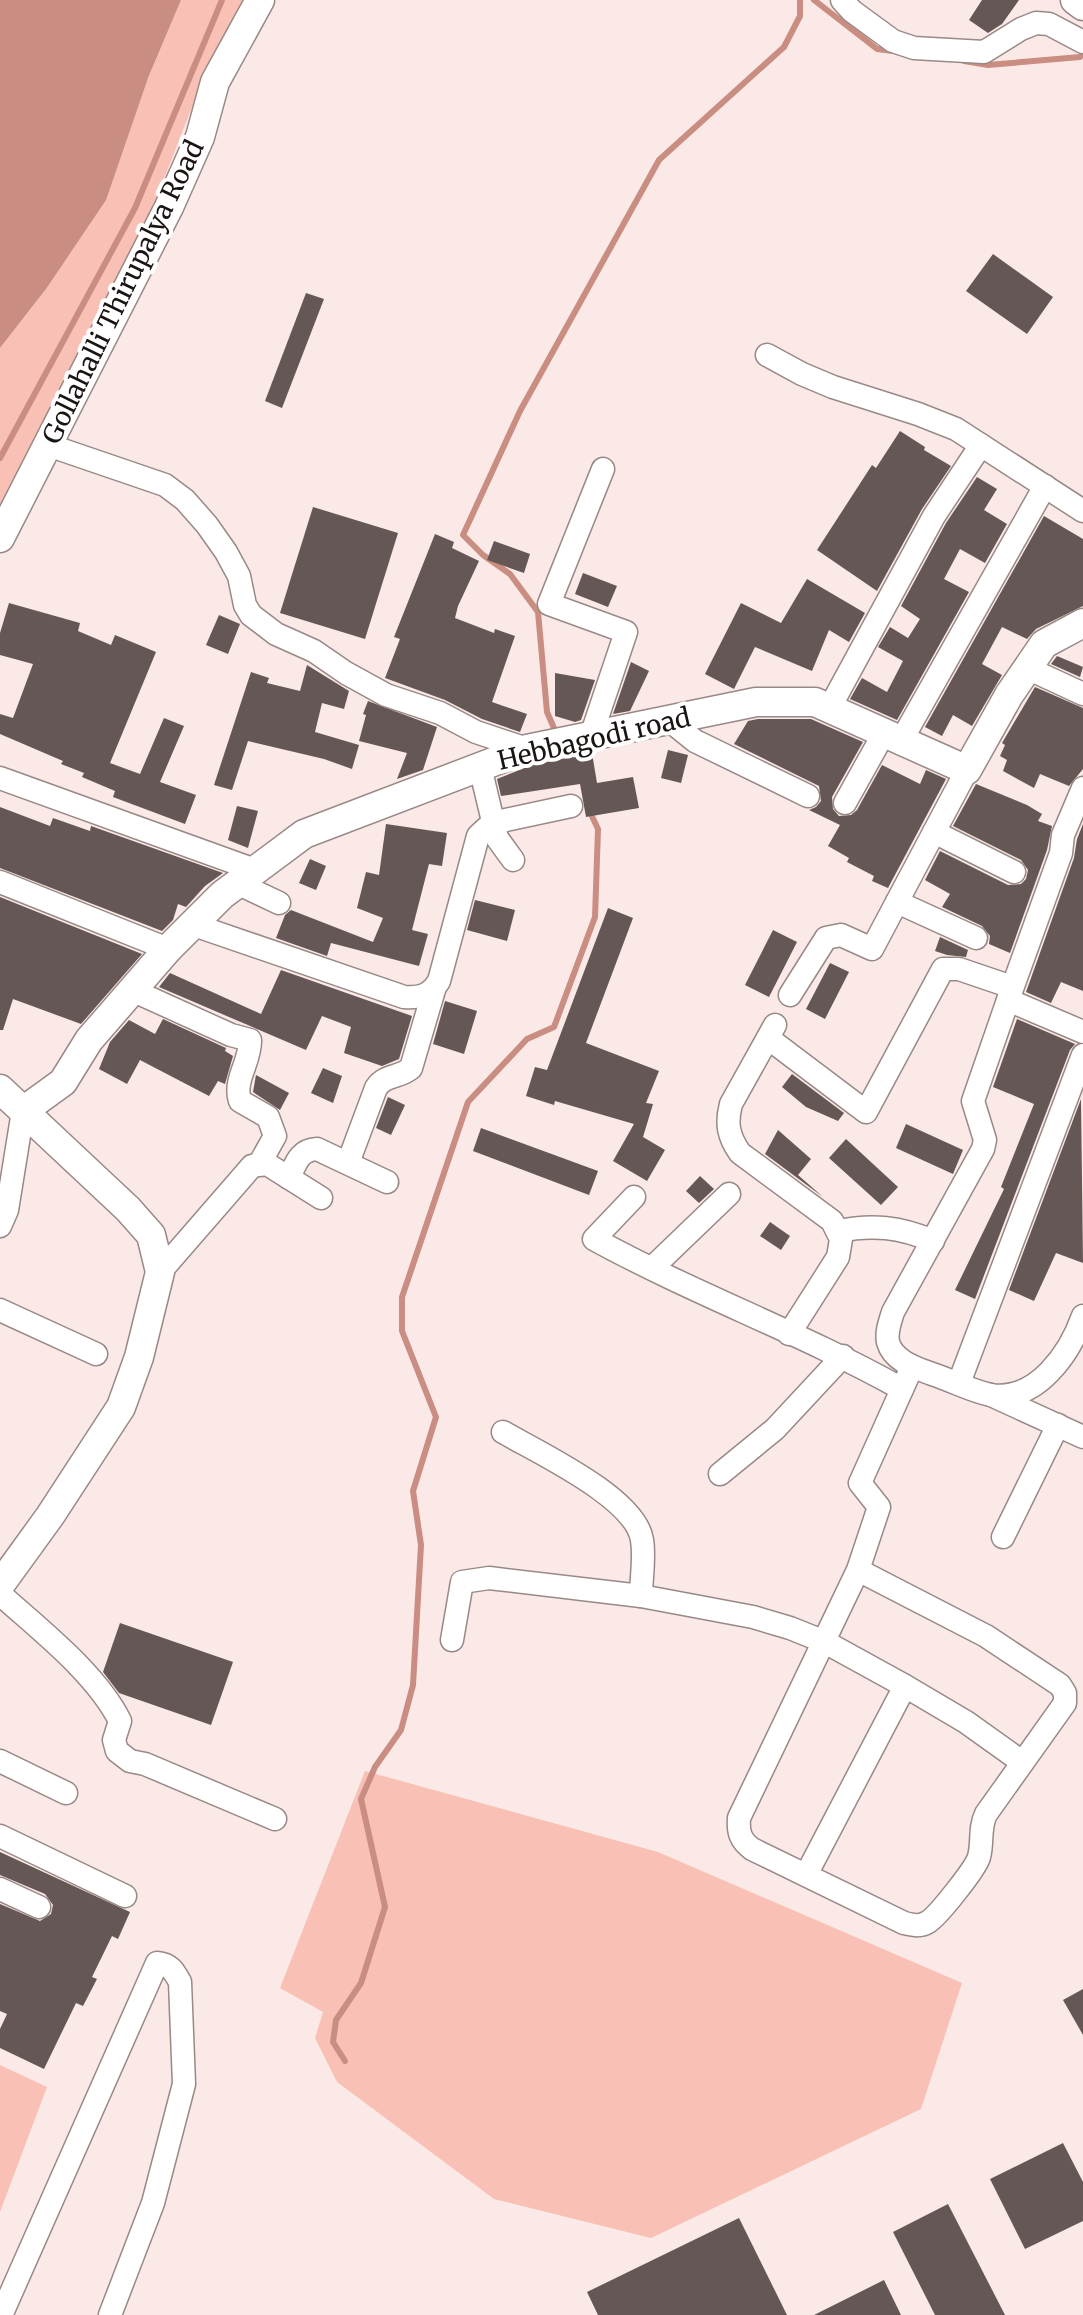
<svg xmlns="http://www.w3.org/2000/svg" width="1083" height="2315" viewBox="0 0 1083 2315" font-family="Merriweather,serif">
<rect width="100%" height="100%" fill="#fae9e6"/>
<g fill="#f9c1b5">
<polygon points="181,0 245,0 205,74 147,222 52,405 0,511 0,348 46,289 148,78"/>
<polygon points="365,1771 658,1852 962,1983 921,2109 651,2238 494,2199 337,2082 315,2038 323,2012 280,1988"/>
<polygon points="0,2065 47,2087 0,2212"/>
</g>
<polygon fill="#ca8d81" points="0,0 181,0 148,78 106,200 46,289 0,348"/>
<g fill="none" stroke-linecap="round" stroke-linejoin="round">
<g stroke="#ca8d81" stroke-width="6">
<polyline points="814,0 877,49 893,51"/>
<polyline points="964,61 988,65 1080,57 1083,53"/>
<polyline points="0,458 135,208 222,0"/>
<polyline points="557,735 547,712 538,612 510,574 483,555 463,535 520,411 659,160 784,47 800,16 800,0"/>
<polyline points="345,2061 333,2042 336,2020 361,1983 385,1907 361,1799 375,1767 401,1730 413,1685 421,1545 413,1491 436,1417 402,1331 402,1297 468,1102 527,1039 554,1027 595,917 598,829 590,812"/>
</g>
</g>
<g fill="#655755">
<polygon points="982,0 1019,0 1002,24 988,33 969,20"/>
<polygon points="993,254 1053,297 1027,334 966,291"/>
<polygon points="306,293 324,299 282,408 265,401"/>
<polygon points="900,431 925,447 924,450 951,466 922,509 877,591 817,550 872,465 876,468"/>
<polygon points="977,477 997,489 984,510 1007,524 985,563 960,549 944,579 969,592 897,720 850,699 862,678 887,692 903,661 878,647 890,627 908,638 920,619 901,606 946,523"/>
<polygon points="313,507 398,533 365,639 280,613"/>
<polygon points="1044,516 1083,539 1083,606 1036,629 1027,639 1002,627 982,664 1002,675 972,726 953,715 942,736 925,727"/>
<polygon points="435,534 454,542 452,548 479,561 458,606 455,618 494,633 495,629 515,636 492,702 527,714 520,732 482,719 445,700 385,678 400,639 394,637"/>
<polygon points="494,541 530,554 524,573 487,560"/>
<polygon points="583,573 617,586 608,607 575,594"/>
<polygon points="807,579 865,613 849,642 829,630 812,671 755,647 734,689 705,674 741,603 781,623"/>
<polygon points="9,603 80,623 78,631 111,645 115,635 156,652 110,763 140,774 164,718 184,726 160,782 196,795 185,824 113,797 115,791 82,777 84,773 61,764 63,761 0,734 0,714 13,718 33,664 0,655 0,633"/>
<polygon points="219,615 240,624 228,654 206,645"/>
<polygon points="1057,656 1083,667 1080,677 1051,664"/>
<polygon points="631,662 649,671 630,711 613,714"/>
<polygon points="307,665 349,691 344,709 322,703 315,732 359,745 352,769 324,759 248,741 232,790 214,785 251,672 269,678 267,683 300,691"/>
<polygon points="555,673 595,680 581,720 575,722 555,716"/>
<polygon points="1035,687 1083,708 1083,769 1069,786 1040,774 1034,788 1003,771 1007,760 1000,756 1005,745 1002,743"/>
<polygon points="368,701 437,727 423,770 397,779 407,753 359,741 366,715 363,714"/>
<polygon points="758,719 811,719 863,742 832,797 833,809 839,816 851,815 857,810 882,765 920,784 926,770 946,779 888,888 872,881 874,876 847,862 849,858 828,846 840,825 809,810 816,807 821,801 819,786 734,744 748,721"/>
<polygon points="668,750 688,755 681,783 661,778"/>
<polygon points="592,753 597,783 633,777 639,808 586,817 580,784 501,796 497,779 532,765"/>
<polygon points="976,784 1027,805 1042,814 1038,821 1052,826 1047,850 1010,953 989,944 990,936 982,926 942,907 950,894 925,880 940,851 1008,885 1021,884 1026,879 1028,870 1021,860 953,826"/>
<polygon points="237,806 258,811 248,848 228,840"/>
<polygon points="0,807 50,826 53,818 90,831 91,826 223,873 205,886 186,907 178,904 173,920 162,931 0,868"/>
<polygon points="386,824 447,833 442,866 429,864 412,930 428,934 419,966 331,943 327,956 276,938 285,915 291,910 373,942 383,918 357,908 366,872 379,875"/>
<polygon points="1083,824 1083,991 1061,982 1051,1003 1026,992 1074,858 1077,839"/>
<polygon points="310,859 326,866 316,890 299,883"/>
<polygon points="0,897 142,954 81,1024 13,999 3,1030 0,1030"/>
<polygon points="475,900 515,910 507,941 467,930"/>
<polygon points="608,908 633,918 586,1043 659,1071 646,1103 653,1104 643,1137 665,1150 647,1181 613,1161 634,1124 555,1101 554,1105 526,1096 535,1067 547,1070"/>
<polygon points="773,930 797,942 769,997 745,985"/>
<polygon points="940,937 968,950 966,957 947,955 935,951"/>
<polygon points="830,963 849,972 825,1019 806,1009"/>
<polygon points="281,970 412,1016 399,1059 382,1066 344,1053 351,1027 322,1016 306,1050 159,987 170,973 261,1014"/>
<polygon points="445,1001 477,1011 464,1054 433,1044"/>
<polygon points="163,1019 226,1048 225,1051 233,1056 225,1084 218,1081 209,1096 140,1060 127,1084 99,1069 110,1042 129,1020 155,1034"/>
<polygon points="1017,1019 1075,1044 1070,1050 975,1299 955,1290 1004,1189 1001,1187 1034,1104 993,1087"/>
<polygon points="323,1068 342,1076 333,1103 311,1093"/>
<polygon points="792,1074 844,1113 838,1121 806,1107 782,1087"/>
<polygon points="256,1075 289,1093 280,1110 253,1092"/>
<polygon points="388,1097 405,1105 391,1135 376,1128"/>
<polygon points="1081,1099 1083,1263 1056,1253 1034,1301 1009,1290"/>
<polygon points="906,1124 963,1150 953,1174 896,1148"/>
<polygon points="481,1128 598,1171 589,1195 473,1151"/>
<polygon points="778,1130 811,1159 798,1175 823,1197 765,1154"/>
<polygon points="846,1139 898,1187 881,1205 829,1158"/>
<polygon points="700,1176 714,1189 699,1203 686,1191"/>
<polygon points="770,1222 790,1236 781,1250 760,1236"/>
<polygon points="120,1623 233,1662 211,1725 119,1693 103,1672"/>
<polygon points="0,1852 130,1912 118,1939 112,1936 92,1977 97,1979 83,2006 76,2003 44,2069 0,2048 0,2029 7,2014 0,2011 0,1904 40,1921 51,1914 53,1905 45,1894 0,1875"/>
<polygon points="1083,1989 1083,2035 1063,2000"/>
<polygon points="1063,2143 1083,2182 1083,2221 1025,2249 990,2179"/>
<polygon points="948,2204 1005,2315 935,2315 893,2232"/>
<polygon points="739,2218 787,2315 598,2315 587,2292"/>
<polygon points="884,2280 901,2315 814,2315"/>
</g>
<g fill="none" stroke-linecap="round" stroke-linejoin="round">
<g stroke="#988986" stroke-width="25">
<g id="minor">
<polyline points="842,0 852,11 893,41 914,48 984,52 1021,29 1036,23 1049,24 1083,42"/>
<polyline points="767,355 802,374 833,387 918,414 956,429 1083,511"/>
<polyline points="48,445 165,485 185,500 207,525 226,552 239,576 245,605 251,615 276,634 314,651 346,673 386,695 440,713 476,732 527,749"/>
<polyline points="1027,668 1083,694"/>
<polyline points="829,709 934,516 981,445"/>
<polyline points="669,720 695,741 808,796"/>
<polyline points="591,736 626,632 549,604 603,469"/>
<polyline points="901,741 1045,486"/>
<polyline points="480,767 497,838 513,860"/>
<polyline points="0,778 255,870"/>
<polyline points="1083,788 1063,835 1061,853 1008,1000 1083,1032"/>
<polyline points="845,803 884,733"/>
<polyline points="934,832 1014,872"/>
<polyline points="0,882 168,949"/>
<polyline points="237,883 279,903"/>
<polyline points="897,902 976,938"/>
<path d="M194 925 404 997C420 998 430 996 439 981L478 836 492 823 571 806"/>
<path d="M134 991 231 1035 250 1040C251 1061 233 1080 240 1101L268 1117 275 1136 260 1163"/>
<polyline points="790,995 826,938 841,935 872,949 967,770"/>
<path d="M1008 1000 973 1101 985 1140 983 1149 893 1312C890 1322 886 1332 888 1342 893 1361 916 1368 932 1374 951 1380 971 1391 991 1395 1037 1402 1070 1353 1083 1316"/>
<path d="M775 1025 731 1104C726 1123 728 1136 740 1153L832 1221 841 1239 838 1257 789 1334"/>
<polyline points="768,1038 866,1112 943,969 959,969 1012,987"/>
<path d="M348 1163 376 1088C385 1074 400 1078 411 1068L434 990"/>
<path d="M289 1178C296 1163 299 1150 317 1149L387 1182"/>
<path d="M634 1197 594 1239C694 1294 802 1333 902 1389"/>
<polyline points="0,1226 7,1210 23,1111"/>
<path d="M838 1231C873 1224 900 1227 933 1241"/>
<polyline points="652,1268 729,1194"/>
<polyline points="160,1272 252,1166 267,1164 321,1198"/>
<polyline points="0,1310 96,1354"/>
<polyline points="959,1383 1083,1055"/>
<polyline points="991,1395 1083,1437"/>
<path d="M503 1432C539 1453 636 1498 642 1540 645 1558 641 1579 641 1596"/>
<polyline points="720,1474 775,1429 843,1356"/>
<polyline points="1003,1537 1058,1425"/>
<path d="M858 1570 986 1636 1060 1685 1065 1693V1703L986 1814C979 1828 983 1843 979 1857 976 1868 938 1916 928 1922 920 1927 913 1925 904 1923L752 1849C740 1840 738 1832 739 1818L858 1570 879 1507 860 1483 912 1367"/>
<path d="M0 1594C40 1630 96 1673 120 1721L114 1740 117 1751 130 1761 145 1764 275 1819"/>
<polyline points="452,1640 462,1582 489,1578 641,1596 753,1617 790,1628 825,1642 905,1686 966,1722 1022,1762"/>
<polyline points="0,1761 66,1793"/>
<polyline points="0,1836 125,1896"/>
<polyline points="806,1875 905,1686"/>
<polyline points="0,1889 39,1907"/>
<path d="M3 2311 157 1963C170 1964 174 1971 180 1982L184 2084 153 2203 110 2315"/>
</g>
</g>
<g stroke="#988986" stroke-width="31">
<g id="tertiary">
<polyline points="1075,0 1083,6"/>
<polyline points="0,538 169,207 200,137 215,82 260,0"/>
<polyline points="0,1089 128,1209 151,1235 160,1272 139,1357 121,1407 50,1516 0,1585"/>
<polyline points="23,1111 63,1082 89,1040 168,949 222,895 304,834 527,749 756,702 815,702 967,770 1009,695 1044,644 1083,623"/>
</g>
</g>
<use href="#minor" stroke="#fff" stroke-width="22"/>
<use href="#tertiary" stroke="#fff" stroke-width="28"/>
</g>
<g text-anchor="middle" stroke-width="8" stroke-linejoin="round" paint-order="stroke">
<g font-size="26" fill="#1a1513" stroke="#fff">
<text transform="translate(123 292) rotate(-64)" y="9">Gollahalli Thirupalya Road</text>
<text transform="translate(594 739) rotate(-13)" y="9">Hebbagodi road</text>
</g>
</g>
</svg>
